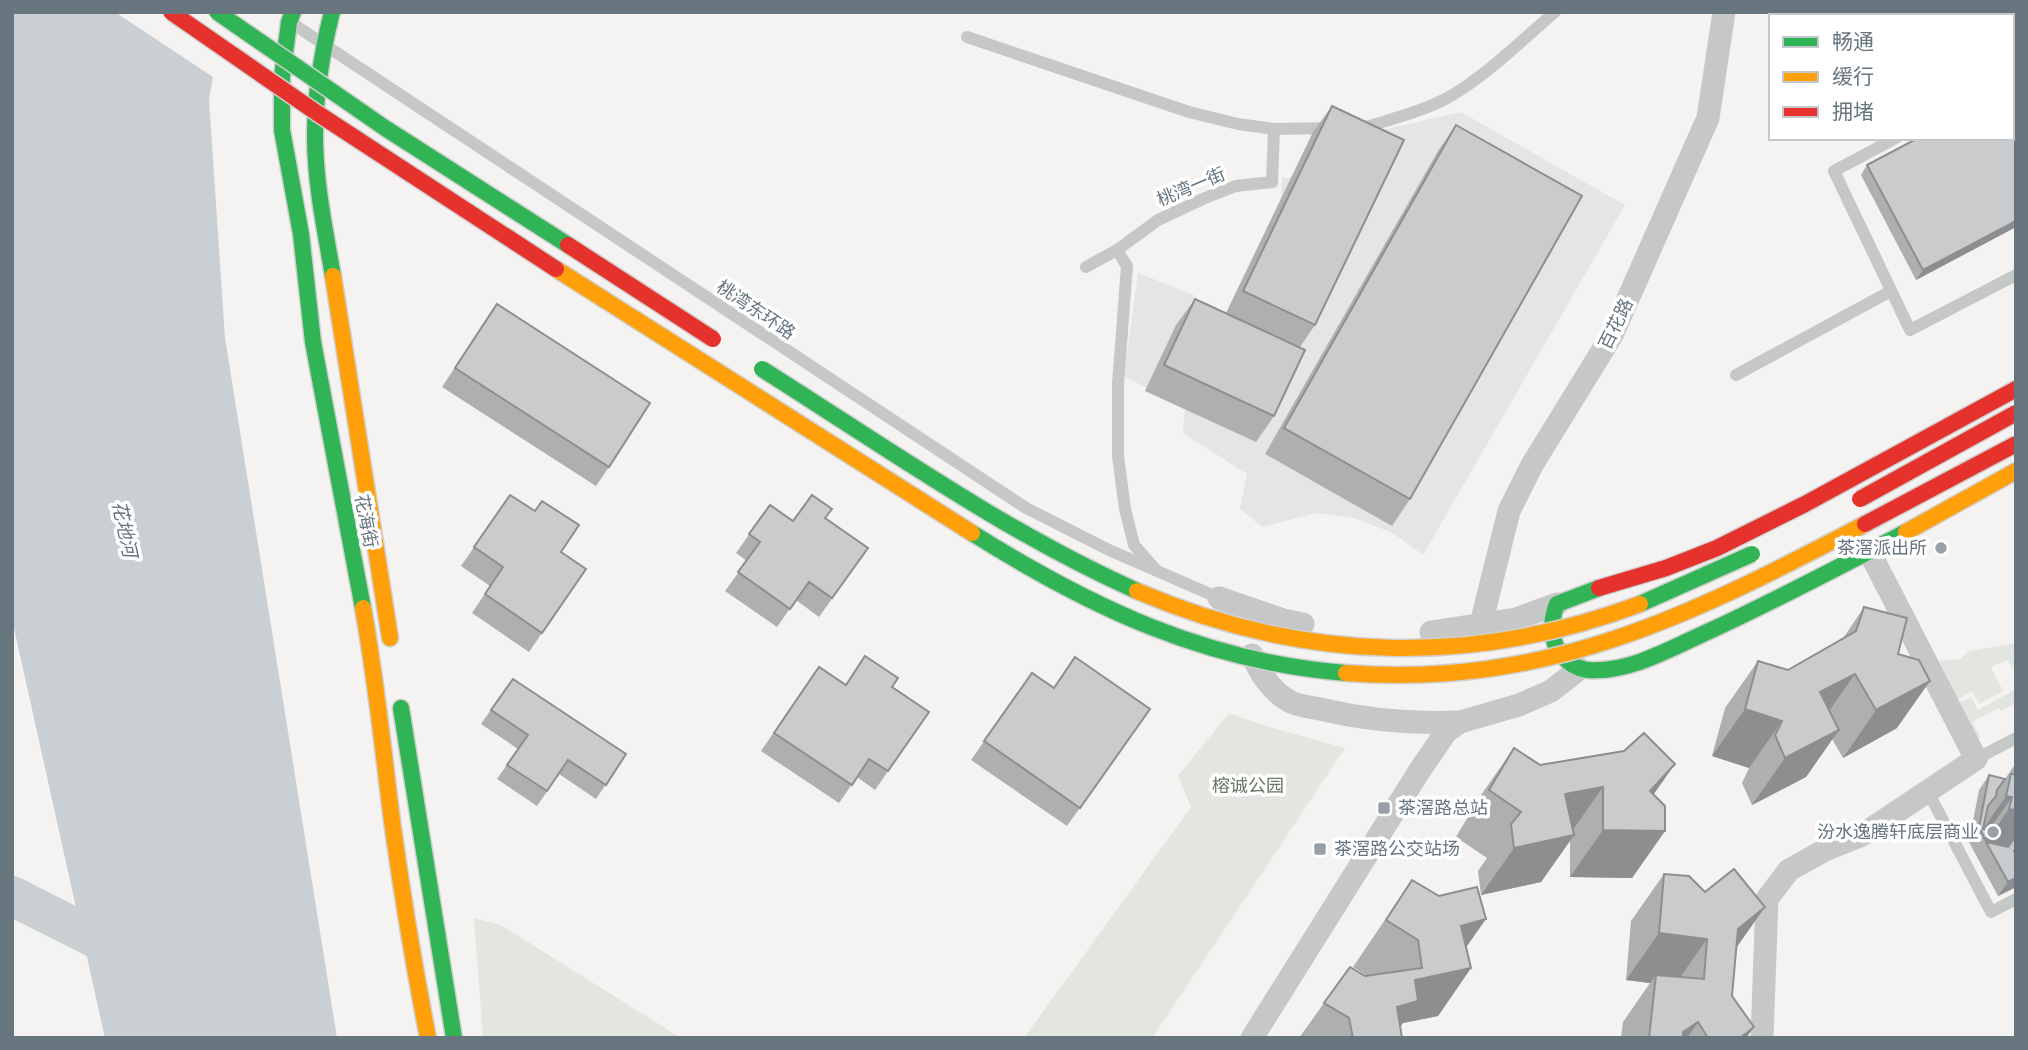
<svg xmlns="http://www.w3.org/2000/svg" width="2028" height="1050" viewBox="0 0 2028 1050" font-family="Overpass,'Noto Sans SC',sans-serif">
<rect width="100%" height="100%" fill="#f4f3f2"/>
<polygon fill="#e4e5e5" points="1461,112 1625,205 1423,555 1393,533 1354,518 1316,513 1262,527 1240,509 1247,474 1183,433 1185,408 1124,376 1138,273 1194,295 1193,313 1248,337 1277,252 1282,178 1321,176 1339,140"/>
<g fill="#e2e5e0">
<polygon points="2016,643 2016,667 2013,668 2007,660 1991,667 2003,691 1979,704 1972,691 1954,702 1937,661 1960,659 1969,651"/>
<polygon points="2016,689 2016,703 2001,711 1999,708 1972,722 1981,738 1972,737 1955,705 1971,697 1978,710"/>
<polygon points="1229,713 1269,727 1345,748 1152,1038 1024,1038 1191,807 1178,776"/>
<polygon points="474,918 501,925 681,1038 483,1038"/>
</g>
<polygon fill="#c9cfd2" points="12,12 224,12 209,100 225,338 337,1038 105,1038 12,619"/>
<polygon fill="#f4f3f2" points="115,12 228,12 216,79"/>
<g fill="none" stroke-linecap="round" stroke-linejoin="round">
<polyline stroke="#c9cfd2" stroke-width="40" points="12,896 131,956"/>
<g stroke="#d0d0d0" stroke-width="19">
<g id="fast">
<polyline points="293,12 289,22 282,77 282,130 301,234 313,342 363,608"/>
<path d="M332 12C322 52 315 95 315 136 315 182 325 230 333 276"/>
<path d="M1599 588 1557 604C1551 619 1550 636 1558 650 1565 661 1576 669 1589 670 1628 673 1670 649 1705 633 1773 602 1839 567 1906 532"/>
<polyline points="401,708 454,1038"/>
</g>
</g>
<g stroke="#d0d0d0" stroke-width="19">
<g id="slow">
<polyline points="333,276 390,638"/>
<polyline points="1906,532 2016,471"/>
<path d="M363 608C376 679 383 750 392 821 402 894 414 966 428 1038"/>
</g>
</g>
<g stroke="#d0d0d0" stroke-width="19">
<polyline id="jam" points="1599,588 1666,568 1717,548 1805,504 2016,389"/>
</g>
<g stroke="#c6c8c8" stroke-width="12">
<polyline points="1991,12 1993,16"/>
<polyline points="293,24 1026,508 1109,550 1219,598"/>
<polyline points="967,37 1189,112 1238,124 1274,129"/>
<polyline points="2012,53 2016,60"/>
<path d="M1356 128H1363C1391 119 1424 111 1449 97 1487 75 1522 40 1555 12"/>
<polyline points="1896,138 1834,171 1910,330 2016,275"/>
<polyline points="1086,267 1117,250"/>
<polyline points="1736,375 1891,291"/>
<polyline points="1156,570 1134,545 1125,509 1118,456 1118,384 1127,266 1117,250 1158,220 1205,198 1236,186 1272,182 1274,129 1331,128"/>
<polyline points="1976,759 2016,738"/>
<polyline points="1927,790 1991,912 2016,899"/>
</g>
<g stroke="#c6c8c8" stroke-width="23">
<polyline points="1219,598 1283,620 1303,624"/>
<polyline points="1481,624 1509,511 1532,465 1612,335 1708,118 1724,12"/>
<polyline points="1431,632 1516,619 1557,604"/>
<path d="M1252 655C1261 674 1270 690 1289 701 1297 706 1310 707 1320 709 1366 720 1412 724 1460 722"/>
<polyline points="1252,1038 1420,770 1446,732 1460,722 1519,705 1551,691 1579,669"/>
<polyline points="1762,1038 1767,899 1789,870 1827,849 1862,835 1976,759 1869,551"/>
</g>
<use href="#fast" stroke="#30b455" stroke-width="16"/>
<use href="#slow" stroke="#ff9f0a" stroke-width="16"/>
<use href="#jam" stroke="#e5322d" stroke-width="16"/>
<g stroke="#d0d0d0" stroke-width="19" stroke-linecap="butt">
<g id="fast-bridge">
<polyline points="217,12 385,128 568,245"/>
<path d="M762 369C884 446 1005 532 1137 591"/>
<path d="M972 533C1090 607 1205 662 1346 673"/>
<polyline points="1640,604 1752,554"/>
</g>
</g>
<g stroke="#d0d0d0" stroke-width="19" stroke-linecap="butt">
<g id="slow-bridge">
<polyline points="556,269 972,533"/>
<path d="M1137 591C1302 662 1472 667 1640 604"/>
<path d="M1346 673C1548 688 1692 615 1865 524"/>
</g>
</g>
<g stroke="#d0d0d0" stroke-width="19" stroke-linecap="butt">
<g id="jam-bridge">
<polyline points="171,12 317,113 556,269"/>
<polyline points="568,245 713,339"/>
<polyline points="1860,499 2016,413"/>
<polyline points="1865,524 2016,444"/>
</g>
</g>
<use href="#fast-bridge" stroke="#30b455" stroke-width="16"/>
<use href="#slow-bridge" stroke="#ff9f0a" stroke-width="16"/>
<use href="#jam-bridge" stroke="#e5322d" stroke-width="16"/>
</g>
<g fill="#aeafaf">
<polygon points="1991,12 2016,12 2016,59 2012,53 2012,16 1993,16"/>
<polygon points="2016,86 2016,227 1916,280 1861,175 1867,165"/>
<polygon points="1332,106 1315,325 1300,347 1274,416 1256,442 1145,391 1176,325 1195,299 1226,313 1313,132"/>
<polygon points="1456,125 1410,499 1392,526 1265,454 1438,151"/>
<polygon points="497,304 609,467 596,486 442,387"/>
<polygon points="510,495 561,552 586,569 529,652 472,613 490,586 461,566"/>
<polygon points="770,505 793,521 825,518 868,548 819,617 796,600 777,627 725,591 747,561 736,553"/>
<polygon points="1864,607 1898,654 1897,728 1843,758 1832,739 1806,777 1752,805 1742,783 1749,768 1712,756 1725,708 1758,661 1788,670 1842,640"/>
<polygon points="819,667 845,685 892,687 929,712 875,790 857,777 839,803 761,751"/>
<polygon points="1032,673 1054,688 1150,709 1067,826 971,760"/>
<polygon points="513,679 626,754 596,799 559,774 537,806 497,779 518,749 481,724"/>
<polygon points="1514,748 1540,765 1654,795 1665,831 1632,878 1570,877 1570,841 1541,882 1481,895 1478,871 1487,858 1456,837 1481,795"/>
<polygon points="2016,763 2016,887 1998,896 1969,842 1979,790 1989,775 2005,779"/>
<polygon points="1664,874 1736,947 1732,996 1754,1027 1746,1038 1621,1038 1623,1022 1650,983 1626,980 1631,921"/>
<polygon points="1412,880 1466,947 1471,968 1438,1016 1403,1023 1400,1027 1402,1038 1299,1038 1324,1003 1367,976 1353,967"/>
</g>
<g fill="#8d8e8f">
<polygon points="2016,221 2016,227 1916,280 1923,270"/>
<polygon points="1855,674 1822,721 1820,692"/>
<polygon points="1930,681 1897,728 1843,758 1876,710"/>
<polygon points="1745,709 1782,721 1749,768 1712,756"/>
<polygon points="1839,730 1806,777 1752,805 1785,758"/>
<polygon points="1675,764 1642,811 1665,831 1632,878 1570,877 1603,830 1650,791"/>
<polygon points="1603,787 1570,834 1565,794"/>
<polygon points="2016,795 2016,845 2009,855 1986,842 1976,856 2009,809 2012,797 1984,837 1981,832 2006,796"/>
<polygon points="1574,835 1541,882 1481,895 1514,848"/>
<polygon points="2016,878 2016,887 1998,896 2008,882"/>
<polygon points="1765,907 1732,954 1738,929"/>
<polygon points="1486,919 1453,966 1461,926"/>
<polygon points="1659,933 1707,939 1674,986 1656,975 1650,983 1626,980"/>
<polygon points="1471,968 1438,1016 1403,1023 1393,1038 1376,1038 1415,980"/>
<polygon points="1698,1022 1687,1038 1679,1038 1683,1032"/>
<polygon points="1754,1027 1746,1038 1740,1038"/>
</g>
<g fill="#cacbcc" stroke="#8d8e8f" stroke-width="2">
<polygon points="2003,12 2016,12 2016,37 2012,30 2012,16 2005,16"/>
<polygon points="2016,86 2016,221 1923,270 1867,165 1918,138 2012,138 2012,88"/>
<polygon points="1332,106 1404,140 1315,325 1243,291"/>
<polygon points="1456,125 1582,196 1410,499 1284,428"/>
<polygon points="1195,299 1305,350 1274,416 1164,365"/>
<polygon points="497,304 650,403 609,467 455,368"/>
<polygon points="510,495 535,511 542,501 579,525 561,552 586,569 542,633 485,594 503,567 474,547"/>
<polygon points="812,495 832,509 825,518 868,548 832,598 809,582 790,609 738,572 760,542 749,534 770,505 793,521"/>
<polygon points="1864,607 1907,618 1898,654 1919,660 1930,681 1876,710 1855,674 1820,692 1839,730 1785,758 1775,735 1782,721 1745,709 1758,661 1788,670 1856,631"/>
<polygon points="865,656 898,678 892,687 929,712 888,771 869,759 852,785 774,733 819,667 846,685"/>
<polygon points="1075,657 1150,709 1080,808 984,741 1032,673 1054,688"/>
<polygon points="513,679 626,754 606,785 568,760 547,791 507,765 528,735 491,710"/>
<polygon points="1644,733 1675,764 1650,791 1665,806 1665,831 1603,830 1603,787 1565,794 1574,835 1514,848 1511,824 1521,812 1489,790 1514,748 1540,765 1624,751"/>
<polygon points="2011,774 2016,774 2016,810 2009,809 2012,797 2006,796"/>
<polygon points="1989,775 2005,779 1997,790 1996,796 1988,806 1983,829 1989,830 1986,841 1979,827"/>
<polygon points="2014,839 2016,840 2016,848 2014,851 2016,854 2016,878 2008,882 1986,842 2008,847"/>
<polygon points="1734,869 1765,907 1738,929 1732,996 1754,1027 1740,1038 1708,1038 1698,1022 1683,1032 1683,1038 1649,1038 1656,975 1704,979 1707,939 1659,933 1664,874 1689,876 1705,892"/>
<polygon points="1412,880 1439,896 1477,887 1486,919 1461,926 1471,968 1415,980 1418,1001 1397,1007 1402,1038 1353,1038 1349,1018 1324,1003 1350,967 1365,976 1422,968 1418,940 1386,920"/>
</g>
<g fill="#98a1a7" stroke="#fff" stroke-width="2.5">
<circle cx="1941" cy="548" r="7"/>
<rect x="1377" y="801" width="14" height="14" rx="3.5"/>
<circle cx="1993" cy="832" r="7"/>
<rect x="1313" y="842" width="14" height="14" rx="3.5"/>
</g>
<g text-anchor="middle" stroke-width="7" stroke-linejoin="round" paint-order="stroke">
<g font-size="18" fill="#67757f" stroke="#fff">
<text transform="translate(1191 187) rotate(-23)" y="6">桃湾一街</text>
<text transform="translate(756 310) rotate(34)" y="6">桃湾东环路</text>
<text transform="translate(1616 324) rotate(-64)" y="6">百花路</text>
<text transform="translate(366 521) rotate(79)" y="6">花海街</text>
</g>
<g font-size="18" fill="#67757f" stroke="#fff" text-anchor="end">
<text x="1927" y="554">茶滘派出所</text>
<text x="1398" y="814" text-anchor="start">茶滘路总站</text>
<text x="1979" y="838">汾水逸腾轩底层商业</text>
<text x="1334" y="855" text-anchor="start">茶滘路公交站场</text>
</g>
<g font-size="18" fill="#697765" stroke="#fff">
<text x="1248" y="792">榕诚公园</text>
</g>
<g font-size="19" font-style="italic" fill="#63767b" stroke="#fff">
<text transform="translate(125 529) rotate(78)" y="7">花地河</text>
</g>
</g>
<rect width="2028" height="1050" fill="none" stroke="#67757f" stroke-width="28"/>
<rect x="1769" y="14" width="245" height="126" fill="#ffffff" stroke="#c2c8cc" stroke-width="2"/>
<rect x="1783" y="37" width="35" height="10" fill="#30b455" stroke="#c2c8cc" stroke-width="2"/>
<text x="1832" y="49" font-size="21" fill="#67757f">畅通</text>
<rect x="1783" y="72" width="35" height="10" fill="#ff9f0a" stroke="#c2c8cc" stroke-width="2"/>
<text x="1832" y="84" font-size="21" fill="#67757f">缓行</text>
<rect x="1783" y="107" width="35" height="10" fill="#e5322d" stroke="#c2c8cc" stroke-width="2"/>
<text x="1832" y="119" font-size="21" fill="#67757f">拥堵</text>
</svg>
